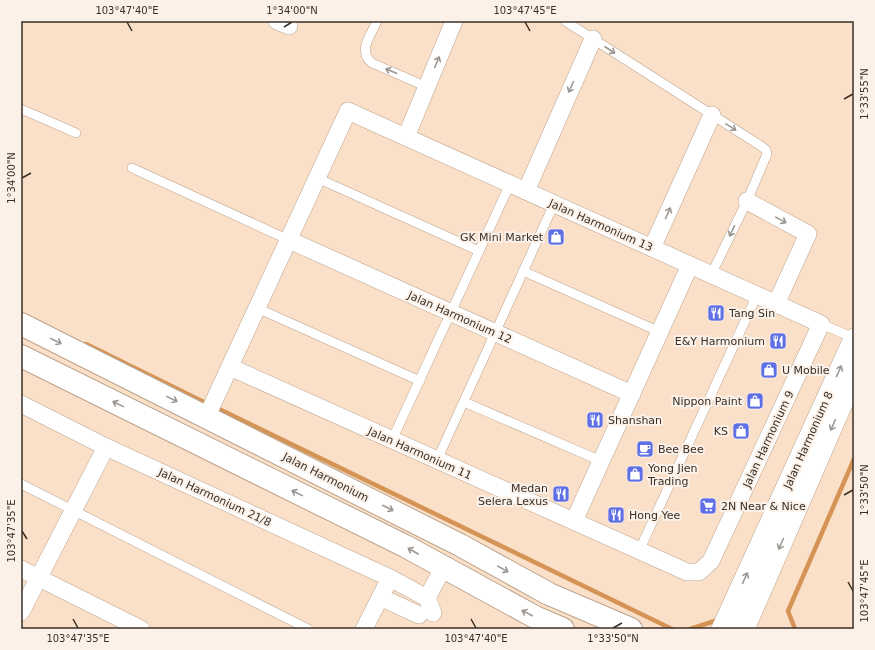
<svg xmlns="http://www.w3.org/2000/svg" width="875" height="650" viewBox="0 0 875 650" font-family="'DejaVu Sans',sans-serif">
<rect width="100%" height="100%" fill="#fbe0c9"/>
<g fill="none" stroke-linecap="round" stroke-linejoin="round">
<g stroke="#d59455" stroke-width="4.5">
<polyline points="86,344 208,404"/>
<polyline points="215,407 672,629"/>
<polyline points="690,629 718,620"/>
<polyline points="795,629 788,611 854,459"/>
</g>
<g stroke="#bca38d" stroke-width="10">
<g id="service">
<path d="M377 21C371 35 357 51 372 63L427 87"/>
<polyline points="565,21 761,146 766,150 767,154 747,201 711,275"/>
<polyline points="21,109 76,133"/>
<polyline points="132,168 289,240"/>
<polyline points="317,178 479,251"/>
<polyline points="523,271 660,332"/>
<polyline points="257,308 420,381"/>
<polyline points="821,324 854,338"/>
<polyline points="464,402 601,461"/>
<polyline points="392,440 510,184"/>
<polyline points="437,460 554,204"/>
<polyline points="21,484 308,629"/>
<polyline points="639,551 757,295"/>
</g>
</g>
<g stroke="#bca38d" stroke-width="18">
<g id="minor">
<polyline points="277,21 289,26"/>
<polyline points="406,137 454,21"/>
<polyline points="526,191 593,39"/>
<polyline points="747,201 808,234 776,304"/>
<polyline points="289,240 632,394"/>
<polyline points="652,248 712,115"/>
<polyline points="21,404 106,447 390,578 364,629"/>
<path d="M207 416C254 315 301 213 348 111L821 324 711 561 699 572H687L230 367"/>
<polyline points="574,521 690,265"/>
<polyline points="21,569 141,629"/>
<polyline points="390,578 427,598"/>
<polyline points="380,597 419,615"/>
<polyline points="427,598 443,568"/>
<polyline points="427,598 433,613"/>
<polyline points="21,612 106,447"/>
</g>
</g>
<g stroke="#bca38d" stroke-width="22">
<g id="tertiary">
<polyline points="722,629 854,339"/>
<polyline points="744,629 854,376"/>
</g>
</g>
<g stroke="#bca38d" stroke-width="24">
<g id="secondary">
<polyline points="21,324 460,545 549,594 631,629"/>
<polyline points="21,356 405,546 535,617 563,629"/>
</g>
</g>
<use href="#service" stroke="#fff" stroke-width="9"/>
<use href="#minor" stroke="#fff" stroke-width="17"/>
<use href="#tertiary" stroke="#fff" stroke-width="21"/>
<use href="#secondary" stroke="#fff" stroke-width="22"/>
</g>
<defs><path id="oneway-shaft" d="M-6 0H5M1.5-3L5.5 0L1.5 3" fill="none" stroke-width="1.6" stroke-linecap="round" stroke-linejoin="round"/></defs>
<g stroke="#9c9792">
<use href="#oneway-shaft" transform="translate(610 50) rotate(33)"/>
<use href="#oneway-shaft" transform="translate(437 62) rotate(-67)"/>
<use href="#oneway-shaft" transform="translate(391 71) rotate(-157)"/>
<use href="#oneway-shaft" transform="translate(571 87) rotate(114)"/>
<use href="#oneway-shaft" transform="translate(731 127) rotate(32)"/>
<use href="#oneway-shaft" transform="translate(668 213) rotate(-66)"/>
<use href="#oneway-shaft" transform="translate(781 220) rotate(29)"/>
<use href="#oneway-shaft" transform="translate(732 231) rotate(116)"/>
<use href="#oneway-shaft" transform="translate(56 341) rotate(26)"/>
<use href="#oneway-shaft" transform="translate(839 371) rotate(-66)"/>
<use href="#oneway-shaft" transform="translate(172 399) rotate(26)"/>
<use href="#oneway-shaft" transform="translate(118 404) rotate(-154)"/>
<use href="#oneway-shaft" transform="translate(833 425) rotate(114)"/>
<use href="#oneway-shaft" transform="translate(297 493) rotate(-154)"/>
<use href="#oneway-shaft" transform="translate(388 508) rotate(27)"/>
<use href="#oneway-shaft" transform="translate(781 544) rotate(114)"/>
<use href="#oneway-shaft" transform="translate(413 551) rotate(-150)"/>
<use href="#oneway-shaft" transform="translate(503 569) rotate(29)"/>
<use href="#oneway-shaft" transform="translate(745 578) rotate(-66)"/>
<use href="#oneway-shaft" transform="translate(527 613) rotate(-152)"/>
</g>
<path fill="none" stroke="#392f26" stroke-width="1.5" d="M127 22 132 31M525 22 530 31M284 27 292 22M844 99 853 94M22 178 31 173M844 495 853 490M22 531 27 539M848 582 853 591M73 619 78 628M471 619 476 628M613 628 622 623"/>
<defs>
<g id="shop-square" transform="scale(0.9)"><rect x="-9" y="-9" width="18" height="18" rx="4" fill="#5f70e7" stroke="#fcf1e8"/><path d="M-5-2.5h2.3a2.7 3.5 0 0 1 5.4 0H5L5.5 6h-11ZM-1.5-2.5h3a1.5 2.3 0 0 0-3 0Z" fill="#fff"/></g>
<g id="restaurant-square" transform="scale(0.9)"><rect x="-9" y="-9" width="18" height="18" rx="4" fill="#5f70e7" stroke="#fcf1e8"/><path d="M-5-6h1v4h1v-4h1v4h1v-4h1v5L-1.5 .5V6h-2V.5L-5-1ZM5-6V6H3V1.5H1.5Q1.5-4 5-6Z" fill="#fff"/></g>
<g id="cafe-square" transform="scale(0.9)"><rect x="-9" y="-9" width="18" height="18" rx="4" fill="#5f70e7" stroke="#fcf1e8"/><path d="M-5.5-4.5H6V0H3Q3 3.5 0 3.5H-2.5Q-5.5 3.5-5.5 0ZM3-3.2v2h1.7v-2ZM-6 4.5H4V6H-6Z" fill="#fff"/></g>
<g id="supermarket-square" transform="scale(0.9)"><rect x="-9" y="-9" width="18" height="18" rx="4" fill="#5f70e7" stroke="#fcf1e8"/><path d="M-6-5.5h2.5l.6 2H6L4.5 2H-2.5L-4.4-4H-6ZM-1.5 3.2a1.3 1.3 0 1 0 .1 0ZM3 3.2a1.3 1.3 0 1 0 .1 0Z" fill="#fff"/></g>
</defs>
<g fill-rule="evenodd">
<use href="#shop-square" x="556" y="237"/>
<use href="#restaurant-square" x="716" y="313"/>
<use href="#restaurant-square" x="778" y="341"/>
<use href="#shop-square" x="769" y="370"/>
<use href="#shop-square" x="755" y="401"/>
<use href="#restaurant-square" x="595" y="420"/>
<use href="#shop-square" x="741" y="431"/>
<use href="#cafe-square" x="645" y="449"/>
<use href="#shop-square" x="635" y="474"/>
<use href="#restaurant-square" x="561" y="494"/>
<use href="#supermarket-square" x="708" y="506"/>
<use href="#restaurant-square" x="616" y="515"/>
</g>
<g text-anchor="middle" stroke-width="4" stroke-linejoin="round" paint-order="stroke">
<g font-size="11" fill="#392f26" stroke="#fcf1e8">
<text transform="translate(601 225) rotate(24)" y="4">Jalan Harmonium 13</text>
<text transform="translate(460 317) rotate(24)" y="4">Jalan Harmonium 12</text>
<text transform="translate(768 439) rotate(-65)" y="4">Jalan Harmonium 9</text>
<text transform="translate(808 440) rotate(-66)" y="4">Jalan Harmonium 8</text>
<text transform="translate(420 453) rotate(24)" y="4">Jalan Harmonium 11</text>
<text transform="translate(326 477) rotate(27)" y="4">Jalan Harmonium</text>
<text transform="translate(215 497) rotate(25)" y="4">Jalan Harmonium 21/8</text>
</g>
<g font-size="11" fill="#392f26" stroke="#fcf1e8" text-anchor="start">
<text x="543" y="241" text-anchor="end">GK Mini Market</text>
<text x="729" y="317">Tang Sin</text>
<text x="765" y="345" text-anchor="end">E&amp;Y Harmonium</text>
<text x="782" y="374">U Mobile</text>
<text x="742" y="405" text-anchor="end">Nippon Paint</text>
<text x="608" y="424">Shanshan</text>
<text x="728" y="435" text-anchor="end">KS</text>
<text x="658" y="453">Bee Bee</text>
<text x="648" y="472">Yong Jien<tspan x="648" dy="13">Trading</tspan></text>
<text x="548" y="492" text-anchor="end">Medan<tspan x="548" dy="13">Selera Lexus</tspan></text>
<text x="721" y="510">2N Near &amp; Nice</text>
<text x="629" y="519">Hong Yee</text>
</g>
</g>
<rect width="875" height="650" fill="none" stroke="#fcf1e8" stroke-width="44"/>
<rect x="22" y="22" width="831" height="606" fill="none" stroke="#392f26" stroke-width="1.5"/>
<g font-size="10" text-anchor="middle" fill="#392f26">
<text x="127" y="14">103°47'40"E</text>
<text x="292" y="14">1°34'00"N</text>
<text x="525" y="14">103°47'45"E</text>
<text transform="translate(864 94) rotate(-90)" y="4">1°33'55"N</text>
<text transform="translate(11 178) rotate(-90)" y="4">1°34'00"N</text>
<text transform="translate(864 490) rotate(-90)" y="4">1°33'50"N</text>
<text transform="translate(11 531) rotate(-90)" y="4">103°47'35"E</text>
<text transform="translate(864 591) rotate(-90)" y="4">103°47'45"E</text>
<text x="78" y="642">103°47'35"E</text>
<text x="476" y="642">103°47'40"E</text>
<text x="613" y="642">1°33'50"N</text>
</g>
</svg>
